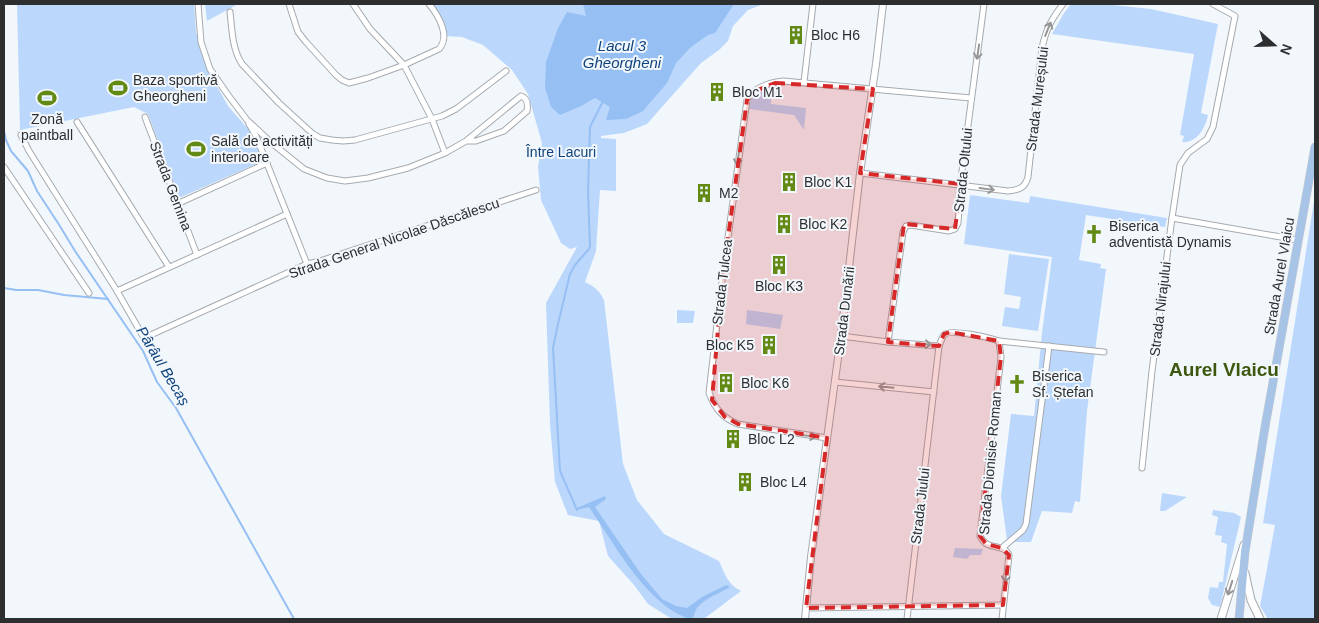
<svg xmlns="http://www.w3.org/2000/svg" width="1319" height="623" viewBox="0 0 1319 623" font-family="Arial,sans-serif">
<rect width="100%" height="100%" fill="#f2f7fc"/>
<g fill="#bbd8fc">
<polygon points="17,4 194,4 196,32 208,70 228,106 250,131 261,156 258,163 179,198 148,114 134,107 20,130"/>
<polygon points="205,4 238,4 207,21"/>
<path d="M428 4H764L748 10 733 26 728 41 719 50 701 63 647 124 624 133 601 136V138L616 139V191L600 190 596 251 585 282C595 287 599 290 604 300L623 464 637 500 664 534 719 561C725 574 727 584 741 591L705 618 692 619H672L648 604 634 585 608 556 599 521 568 515 555 482 550 424 546 303 577 247 570 249 561 243 541 200 538 167 542 143 528 94 512 70 483 45 462 37 444 36 439 18Z"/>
<path d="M1071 4H1103L1151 9 1218 24 1201 113 1208 115C1205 128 1198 143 1182 142L1184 136 1180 135 1194 54 1052 34 1064 13Z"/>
<path d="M771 88V104L806 108 804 130 794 115 749 109C751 93 757 94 771 88Z"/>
<polygon points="970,195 1029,203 1030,196 1167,218 1165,227 1086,215 1079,260 1101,264 1100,268 1106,269 1087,411 1080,502 1075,501 1072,513 1042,511 1031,542 1014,542 1007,540 1001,496 1011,414 1034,416 1042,333 1052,257 964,244"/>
<polygon points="1315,195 1315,619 1268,619 1260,606 1275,525 1263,523"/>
<polygon points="1009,254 1049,259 1038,331 1002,326 1005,307 1019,309 1021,297 1004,294"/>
<polygon points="677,310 695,311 693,323 677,323"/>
<polygon points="747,310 783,315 780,329 746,324"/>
<polygon points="1162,493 1187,497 1165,511 1160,511"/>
<polygon points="1213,510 1234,513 1241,517 1220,607 1212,605 1208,598 1210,587 1218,588 1219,582 1223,582 1227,544 1221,542 1222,536 1215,535 1218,517 1212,515"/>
<polygon points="955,548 983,549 981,555 970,555 967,559 953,557"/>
</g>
<g fill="#96bff3">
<polygon points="583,4 734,4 715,33 708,35 691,47 676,63 667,83 643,111 626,119 606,120 610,107 595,98 581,106 560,115 551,107 545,88 546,62 558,28 567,12 586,16"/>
<path d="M605 496 606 499 595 507 641 574 662 599 676 606 687 608 702 597 726 585 730 587C720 593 705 598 697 608 695 611 694 616 692 619 687 619 683 616 678 614 641 594 613 542 589 507L577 510V508Z"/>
</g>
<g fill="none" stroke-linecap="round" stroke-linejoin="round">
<g stroke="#96bff3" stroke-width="2">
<polyline points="4,131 6,140 11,151 28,171 37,191 58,223 75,251 143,351 157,382 176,408 294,619"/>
<polyline points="4,288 16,290 38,290 64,295 108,299"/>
<polyline points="577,510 560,471 553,348 558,324 570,274 575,265 589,249 590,246 588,191 590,127 602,103"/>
</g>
<g stroke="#a6aaaf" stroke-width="7">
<g id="minor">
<path d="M198 4 201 42 210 69 228 95 247 120 273 144 304 169 327 178 345 181 368 178 408 168 445 153 466 141 521 96C528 98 528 105 527 111L504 131 476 141H466"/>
<path d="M289 4 298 32 306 42 336 75 342 80 349 83 368 78 404 65 439 49C451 36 438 15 429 4"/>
<polyline points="353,4 370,29 404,65 432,119 445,153"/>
<path d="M230 12C232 29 232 49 242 64L279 103 313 134 320 138 332 140 343 141 355 140 442 116 456 109 506 71"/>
<polyline points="804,82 813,4"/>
<polyline points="145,117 197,255"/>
<polyline points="77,122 169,267"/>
<polyline points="249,124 256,136 307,264"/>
<polyline points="21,135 29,151 117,291 144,338 307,264 320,261 536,190"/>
<polyline points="4,167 89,293"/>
<path d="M860 173 1008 191C1019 190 1025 188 1028 177L1042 48C1046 29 1051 20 1063 4"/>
<polyline points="177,204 267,163"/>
<polyline points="1172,218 1298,240"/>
<polyline points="117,291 287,214"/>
<polyline points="841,336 888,342 939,346"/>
<path d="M999 341 1001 357 980 536C987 552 1003 542 1009 555L1002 619"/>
<polyline points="888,342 903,232 906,226 911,225 949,231 955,229 958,223 961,179 984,4"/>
<polyline points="835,382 934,392"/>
<path d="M827 438 738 424C723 418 715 409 709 393L722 281 747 100C752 88 771 82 783 81L971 98"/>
<polyline points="1142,468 1152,371 1172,218 1180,165 1188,153 1207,139 1213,127 1235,16 1213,4"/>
<polyline points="1002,548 1023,530 1026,524 1049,346"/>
<polyline points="806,608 1003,605"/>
<path d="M907 619 939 346C941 342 942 337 944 335 950 328 990 338 999 341L1104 352"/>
</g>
</g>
<g stroke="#a6aaaf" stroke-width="8">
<polyline id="tertiary" points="805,619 811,557 841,336 860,173 876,64 883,4"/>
</g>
<g stroke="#a6aaaf" stroke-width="9">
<g id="secondary">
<polyline points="1245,573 1251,600 1260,619"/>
<polyline points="1221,619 1244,545"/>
</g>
</g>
<g stroke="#d1d1d1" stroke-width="9">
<polyline id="primary" points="1239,619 1245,552 1265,427 1315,147"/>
</g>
<use href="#minor" stroke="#fff" stroke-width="5"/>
<use href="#tertiary" stroke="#fff" stroke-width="6"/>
<use href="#secondary" stroke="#fff" stroke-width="7"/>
<use href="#primary" stroke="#a7c3e6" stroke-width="8"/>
</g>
<defs><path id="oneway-shaft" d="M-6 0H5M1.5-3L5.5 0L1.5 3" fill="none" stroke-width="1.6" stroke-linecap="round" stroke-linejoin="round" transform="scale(1.25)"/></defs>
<g stroke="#969698">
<use href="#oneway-shaft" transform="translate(1048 29) rotate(-68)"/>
<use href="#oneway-shaft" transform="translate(978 52) rotate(98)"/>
<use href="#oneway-shaft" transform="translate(738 158) rotate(99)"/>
<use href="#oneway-shaft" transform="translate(987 189) rotate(8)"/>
<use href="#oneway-shaft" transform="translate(924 344) rotate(4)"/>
<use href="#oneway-shaft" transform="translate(886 387) rotate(-174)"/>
<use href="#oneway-shaft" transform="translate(809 436) rotate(8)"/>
<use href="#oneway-shaft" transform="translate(1006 575) rotate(97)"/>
<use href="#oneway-shaft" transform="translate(1230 588) rotate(108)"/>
</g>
<path fill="#d62828" fill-opacity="0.2" stroke="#d62828" stroke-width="4" stroke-dasharray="10 6" stroke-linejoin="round" d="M775 83 873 89 860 173 961 184 955 229 904 224 888 342 939 346 944 334 950 332 999 341 1001 357 980 536 986 544 1002 548 1009 555 1003 605 806 608 827 438 738 424 725 417 712 400 722 281 747 100 753 92Z"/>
<defs>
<g id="building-bare" transform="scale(1.5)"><path d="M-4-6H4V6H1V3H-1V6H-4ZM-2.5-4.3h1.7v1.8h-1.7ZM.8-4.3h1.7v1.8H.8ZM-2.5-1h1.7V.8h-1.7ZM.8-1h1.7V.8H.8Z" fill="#628913" stroke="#f2f7fc" stroke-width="2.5" paint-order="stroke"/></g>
<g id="stadium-bare" transform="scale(1.5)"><path d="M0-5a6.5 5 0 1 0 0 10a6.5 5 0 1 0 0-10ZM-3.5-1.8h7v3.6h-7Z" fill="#628913" stroke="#f2f7fc" stroke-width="2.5" paint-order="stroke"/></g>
<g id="church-bare" transform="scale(1.5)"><path d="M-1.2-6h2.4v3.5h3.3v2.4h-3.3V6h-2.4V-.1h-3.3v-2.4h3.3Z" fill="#628913" stroke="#f2f7fc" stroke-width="2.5" paint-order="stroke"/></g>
</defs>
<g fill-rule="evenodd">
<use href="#building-bare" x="796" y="35"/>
<use href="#stadium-bare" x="118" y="88"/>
<use href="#building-bare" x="717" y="92"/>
<use href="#stadium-bare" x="47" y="98"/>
<use href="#stadium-bare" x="196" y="149"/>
<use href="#building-bare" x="789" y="182"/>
<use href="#building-bare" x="704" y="193"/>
<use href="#building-bare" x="784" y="224"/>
<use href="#church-bare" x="1094" y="234"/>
<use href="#building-bare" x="779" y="265"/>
<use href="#building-bare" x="769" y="345"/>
<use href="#building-bare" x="726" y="383"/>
<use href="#church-bare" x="1017" y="384"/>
<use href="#building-bare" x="733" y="439"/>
<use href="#building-bare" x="745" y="482"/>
</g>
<g text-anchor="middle" stroke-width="4" stroke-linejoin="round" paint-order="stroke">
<g font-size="14" fill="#2d2e30" stroke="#f2f7fc" text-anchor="start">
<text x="811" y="40">Bloc H6</text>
<text x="133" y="85">Baza sportivă<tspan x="133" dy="16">Gheorgheni</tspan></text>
<text x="732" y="97">Bloc M1</text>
<text x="47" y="124" text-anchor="middle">Zonă<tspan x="47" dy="16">paintball</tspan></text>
<text x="211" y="146">Sală de activități<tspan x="211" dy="16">interioare</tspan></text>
<text x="804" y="187">Bloc K1</text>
<text x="719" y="198">M2</text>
<text x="799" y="229">Bloc K2</text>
<text x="1109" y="231">Biserica<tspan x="1109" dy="16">adventistă Dynamis</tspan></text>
<text x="779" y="291" text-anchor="middle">Bloc K3</text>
<text x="754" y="350" text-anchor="end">Bloc K5</text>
<text x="1032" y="381">Biserica<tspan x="1032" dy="16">Sf. Ștefan</tspan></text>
<text x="741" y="388">Bloc K6</text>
<text x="748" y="444">Bloc L2</text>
<text x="760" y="487">Bloc L4</text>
</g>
<g font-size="14" fill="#2d2e30" stroke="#f2f7fc">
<text transform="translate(1037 99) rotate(-83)" y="5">Strada Mureșului</text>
<text transform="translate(963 170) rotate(-84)" y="5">Strada Oltului</text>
<text transform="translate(171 186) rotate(69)" y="5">Strada Gemina</text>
<text transform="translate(394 238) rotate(-19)" y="5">Strada General Nicolae Dăscălescu</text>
<text transform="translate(1279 276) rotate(-80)" y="5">Strada Aurel Vlaicu</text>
<text transform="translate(722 282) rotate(-83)" y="5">Strada Tulcea</text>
<text transform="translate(1160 309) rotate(-83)" y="5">Strada Nirajului</text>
<text transform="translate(844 311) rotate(-83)" y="5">Strada Dunării</text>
<text transform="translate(990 463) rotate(-85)" y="5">Strada Dionisie Roman</text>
<text transform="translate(920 506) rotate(-83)" y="5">Strada Jiului</text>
</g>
<g font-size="14" fill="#0f427b" stroke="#f2f7fc">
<text x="561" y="157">Între Lacuri</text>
</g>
<g font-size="15" font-style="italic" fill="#10437d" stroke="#f2f7fc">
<text x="622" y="51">Lacul 3<tspan x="622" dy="17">Gheorgheni</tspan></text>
<text transform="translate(163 366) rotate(59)" y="5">Pârâul Becaș</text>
</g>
<g font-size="19" font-weight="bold" fill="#3d570f" stroke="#f2f7fc">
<text x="1224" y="376">Aurel Vlaicu</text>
</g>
</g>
<rect width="1319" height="623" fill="none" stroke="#2d2e30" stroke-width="10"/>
<g transform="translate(1274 45) rotate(110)" stroke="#f2f7fc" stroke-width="4" paint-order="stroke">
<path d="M0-4L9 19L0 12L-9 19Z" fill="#2d2e30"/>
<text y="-8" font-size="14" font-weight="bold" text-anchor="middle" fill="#2d2e30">N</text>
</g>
</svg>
